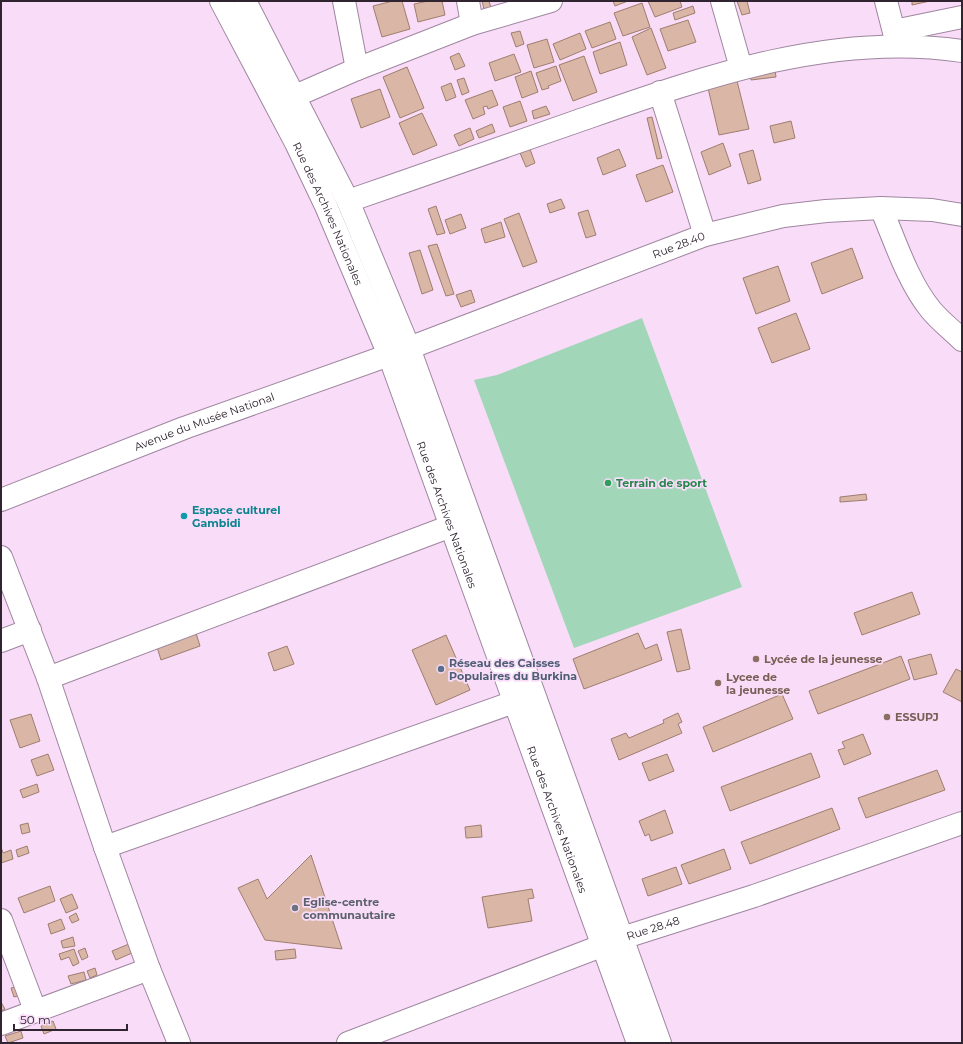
<svg xmlns="http://www.w3.org/2000/svg" width="963" height="1044" viewBox="0 0 963 1044" font-family="Montserrat,sans-serif">
<rect width="100%" height="100%" fill="#f8dcf8"/>
<polygon fill="#a2d6b8" points="642,318 742,587 574,648 474,380 497,375"/>
<g fill="#dab6a6" stroke="#9f7d6e">
<polygon points="393,1 402,1 410,29 382,37 373,6"/>
<polygon points="428,1 442,1 445,15 418,22 414,4"/>
<polygon points="482,1 489,1 491,8 484,9"/>
<polygon points="613,1 628,1 615,6"/>
<polygon points="648,1 680,1 682,7 655,17"/>
<polygon points="737,1 747,1 750,13 742,15"/>
<polygon points="912,1 930,1 912,5"/>
<polygon points="642,3 650,27 623,36 614,13"/>
<polygon points="693,6 695,13 675,20 673,13"/>
<polygon points="688,20 696,42 668,51 660,29"/>
<polygon points="610,22 616,39 592,48 585,31"/>
<polygon points="651,28 666,68 647,75 632,37"/>
<polygon points="520,31 524,44 516,47 511,33"/>
<polygon points="580,33 586,49 560,60 553,44"/>
<polygon points="547,39 554,62 534,68 527,45"/>
<polygon points="620,42 627,65 600,74 593,52"/>
<polygon points="459,53 465,66 455,70 450,57"/>
<polygon points="514,54 521,72 495,81 489,63"/>
<polygon points="584,56 597,92 573,101 559,65"/>
<polygon points="556,66 561,81 548,86 549,88 542,90 536,73"/>
<polygon points="407,67 424,108 400,118 383,77"/>
<polygon points="775,70 776,77 751,80 750,73"/>
<polygon points="531,71 538,92 522,98 515,77"/>
<polygon points="464,78 469,92 462,95 457,80"/>
<polygon points="737,81 749,129 719,135 708,88"/>
<polygon points="451,83 456,97 446,101 441,87"/>
<polygon points="380,89 390,117 361,128 351,99"/>
<polygon points="492,90 498,105 488,109 487,106 483,107 485,114 473,119 465,100"/>
<polygon points="520,101 527,121 510,127 503,107"/>
<polygon points="546,106 550,114 534,119 532,111"/>
<polygon points="422,113 437,145 413,155 399,123"/>
<polygon points="652,117 662,158 657,159 647,118"/>
<polygon points="791,121 795,138 774,143 770,126"/>
<polygon points="492,124 495,132 479,138 476,131"/>
<polygon points="470,128 474,139 459,146 454,135"/>
<polygon points="723,143 731,166 709,175 701,152"/>
<polygon points="530,149 535,163 526,167 520,153"/>
<polygon points="619,149 626,166 603,175 597,158"/>
<polygon points="753,150 761,180 748,184 739,154"/>
<polygon points="663,165 673,192 646,202 636,175"/>
<polygon points="561,199 565,208 550,213 547,204"/>
<polygon points="436,206 445,233 437,235 428,209"/>
<polygon points="588,210 596,235 586,238 578,213"/>
<polygon points="519,213 537,262 523,267 504,219"/>
<polygon points="461,214 466,228 450,234 445,220"/>
<polygon points="501,222 505,237 485,243 481,229"/>
<polygon points="437,244 454,294 446,296 428,246"/>
<polygon points="852,248 863,278 822,294 811,263"/>
<polygon points="420,250 433,290 422,294 409,253"/>
<polygon points="778,266 790,301 756,314 743,278"/>
<polygon points="471,290 475,302 461,307 456,295"/>
<polygon points="796,313 810,349 772,363 758,328"/>
<polygon points="866,494 867,500 840,502 840,497"/>
<polygon points="912,592 920,614 862,635 854,613"/>
<polygon points="681,629 690,669 677,672 667,632"/>
<polygon points="196,633 200,646 161,660 157,647"/>
<polygon points="638,633 645,649 657,644 662,660 584,689 573,659"/>
<polygon points="446,635 470,690 436,705 412,650"/>
<polygon points="287,646 294,664 274,671 268,653"/>
<polygon points="931,654 937,674 914,680 908,660"/>
<polygon points="901,656 910,679 818,714 809,691"/>
<polygon points="956,669 962,672 962,702 943,692"/>
<polygon points="782,694 793,719 713,752 703,727"/>
<polygon points="678,713 682,722 678,724 682,733 619,760 611,739 626,733 629,738 664,723 663,720"/>
<polygon points="31,714 40,741 20,748 10,720"/>
<polygon points="863,734 871,754 844,765 838,750 845,748 842,742"/>
<polygon points="811,753 820,777 730,811 721,787"/>
<polygon points="48,754 54,770 37,776 31,760"/>
<polygon points="667,754 674,771 649,781 642,763"/>
<polygon points="937,770 945,790 866,818 858,798"/>
<polygon points="37,784 39,792 23,798 20,790"/>
<polygon points="832,808 840,829 750,864 741,842"/>
<polygon points="665,810 673,833 651,841 649,834 645,836 639,821"/>
<polygon points="28,823 30,832 22,834 20,825"/>
<polygon points="481,825 482,837 466,838 465,827"/>
<polygon points="27,846 29,853 18,857 16,850"/>
<polygon points="1,847 3,853 11,850 13,859 1,863"/>
<polygon points="724,849 731,869 689,884 681,865"/>
<polygon points="311,855 342,949 265,940 238,888 258,879 267,899"/>
<polygon points="676,867 682,884 648,896 642,879"/>
<polygon points="50,886 55,901 24,913 18,898"/>
<polygon points="532,889 534,898 528,899 532,921 488,928 482,897"/>
<polygon points="72,894 78,908 66,913 60,899"/>
<polygon points="76,913 79,920 72,923 69,917"/>
<polygon points="61,919 65,929 51,934 48,924"/>
<polygon points="73,937 75,946 63,948 61,941"/>
<polygon points="129,944 132,953 116,960 112,951"/>
<polygon points="85,948 88,957 82,960 78,951"/>
<polygon points="74,949 79,963 73,966 69,957 61,960 59,954"/>
<polygon points="295,949 296,958 276,960 275,951"/>
<polygon points="95,968 97,975 90,978 87,971"/>
<polygon points="84,972 86,980 71,984 68,976"/>
<polygon points="21,986 24,994 14,997 11,988"/>
<polygon points="1,1002 5,1009 1,1011"/>
<polygon points="53,1021 56,1029 44,1034 41,1026"/>
<polygon points="21,1031 23,1038 8,1043 5,1036"/>
</g>
<g fill="none" stroke-linecap="round" stroke-linejoin="round">
<g stroke="#9f869f" stroke-width="24">
<g id="minor">
<path id="s1" d="M221 1 296 143 326 206 389 355 638 1043"/>
<polyline points="245,1 348,201 409,348 660,1043"/>
<polyline points="344,1 357,69"/>
<polyline points="468,1 472,24"/>
<polyline points="722,1 741,68"/>
<polyline points="886,1 897,44"/>
<polyline points="894,31 962,17"/>
<polyline points="660,92 705,235"/>
<polyline points="295,96 357,69 472,24 551,1"/>
<path d="M348 201C424 175 500 148 575 122 699 79 829 31 962 51"/>
<path d="M881 208C895 241 908 282 931 310 940 321 952 330 962 340"/>
<path id="s2" d="M1 500 184 428 409 348 705 235 783 216 826 211 881 208 932 210 962 215"/>
<polyline points="1,557 48,678 105,847 149,969 179,1043"/>
<polyline points="1,641 30,630"/>
<polyline points="48,678 451,526"/>
<polyline points="105,847 514,702"/>
<polyline points="1,920 35,1010"/>
<polyline points="1,1024 149,969"/>
<path id="s3" d="M348 1043 622 938 754 896 962 823"/>
</g>
</g>
<use href="#minor" stroke="#fff" stroke-width="22"/>
</g>
<circle fill="#2e9e5b" stroke="#f8dcf8" stroke-width="1.5" cx="608" cy="483" r="4"/>
<circle fill="#0f9aa8" stroke="#f8dcf8" stroke-width="1.5" cx="184" cy="516" r="4"/>
<g fill="#8d6e63" stroke="#f8dcf8" stroke-width="1.5">
<circle cx="756" cy="659" r="4"/>
<circle cx="718" cy="683" r="4"/>
<circle cx="887" cy="717" r="4"/>
</g>
<circle fill="#5c6f8a" stroke="#f8dcf8" stroke-width="1.5" cx="441" cy="669" r="4"/>
<circle fill="#6b7280" stroke="#f8dcf8" stroke-width="1.5" cx="295" cy="908" r="4"/>
<g text-anchor="middle" stroke-width="3.5" stroke-linejoin="round" paint-order="stroke">
<g font-size="11" fill="#2f242f" stroke="#f8dcf8">
<text dy="4" stroke="none"><textPath href="#s1" startOffset="238">Rue des Archives Nationales</textPath></text>
<text dy="4" stroke="none"><textPath href="#s2" startOffset="724">Rue 28.40</textPath></text>
<text dy="4" stroke="none"><textPath href="#s2" startOffset="218">Avenue du Musée National</textPath></text>
<text dy="4" stroke="none"><textPath href="#s1" startOffset="562">Rue des Archives Nationales</textPath></text>
<text dy="4" stroke="none"><textPath href="#s1" startOffset="886">Rue des Archives Nationales</textPath></text>
<text dy="4" stroke="none"><textPath href="#s3" startOffset="326">Rue 28.48</textPath></text>
</g>
<g font-size="11" font-weight="bold" fill="#27864d" stroke="#f8dcf8" text-anchor="start">
<text x="616" y="487">Terrain de sport</text>
</g>
<g font-size="11" font-weight="bold" fill="#0d838f" stroke="#f8dcf8" text-anchor="start">
<text x="192" y="514">Espace culturel<tspan x="192" dy="13">Gambidi</tspan></text>
</g>
<g font-size="11" font-weight="bold" fill="#785e54" stroke="#f8dcf8" text-anchor="start">
<text x="764" y="663">Lycée de la jeunesse</text>
<text x="726" y="681">Lycee de<tspan x="726" dy="13">la jeunesse</tspan></text>
<text x="895" y="721">ESSUPJ</text>
</g>
<g font-size="11" font-weight="bold" fill="#4e5e75" stroke="#f8dcf8" text-anchor="start">
<text x="449" y="667">Réseau des Caisses<tspan x="449" dy="13">Populaires du Burkina</tspan></text>
</g>
<g font-size="11" font-weight="bold" fill="#5b616d" stroke="#f8dcf8" text-anchor="start">
<text x="303" y="906">Eglise-centre<tspan x="303" dy="13">communautaire</tspan></text>
</g>
</g>
<rect width="963" height="1044" fill="none" stroke="#2f242f" stroke-width="4"/>
<path d="M14 1024v6h113v-6" fill="none" stroke="#2f242f" stroke-width="2"/>
<text x="20" y="1024" font-size="12" fill="#2f242f" stroke="#f8dcf8" stroke-width="3" paint-order="stroke">50 m</text>
</svg>
